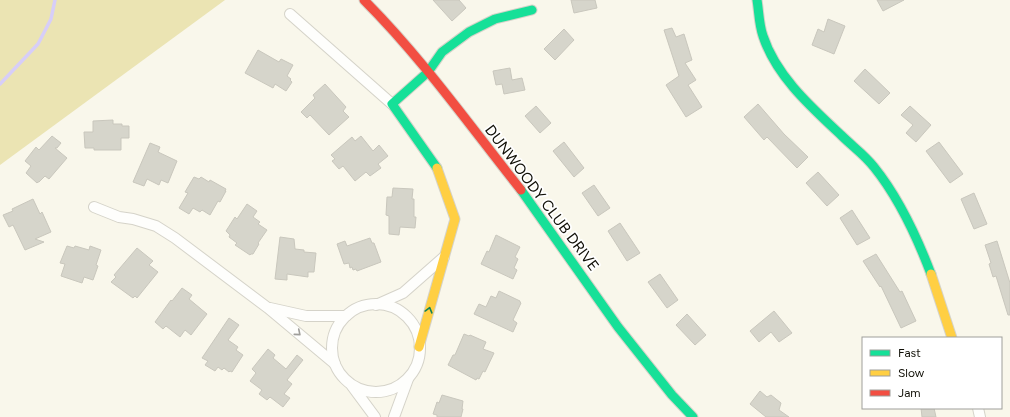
<svg xmlns="http://www.w3.org/2000/svg" width="1010" height="417" viewBox="0 0 1010 417" font-family="Figtree,sans-serif">
<rect width="100%" height="100%" fill="#f9f7eb"/>
<polygon fill="#ebe4b3" points="0,0 225,0 0,165"/>
<g fill="none" stroke-linecap="round" stroke-linejoin="round">
<polyline stroke="#d7cef8" stroke-width="3.5" points="0,84 38,44 51,19 55,0"/>
</g>
<g fill="#d6d5cb" stroke="#c9c7bd">
<polygon points="433,0 459,0 466,8 452,21"/>
<polygon points="571,0 595,0 597,8 574,13"/>
<polygon points="877,0 904,0 883,11"/>
<polygon points="828,19 845,26 834,54 812,45 818,29 824,32"/>
<polygon points="672,28 676,37 684,34 692,60 685,63 696,80 688,85 702,107 686,117 666,85 679,76 664,30"/>
<polygon points="564,29 574,40 555,60 544,49"/>
<polygon points="258,50 279,62 281,59 293,65 287,76 291,79 290,80 292,82 286,91 275,84 273,88 245,73"/>
<polygon points="510,68 512,80 522,78 525,90 504,94 502,84 496,85 493,71"/>
<polygon points="865,69 890,93 879,104 854,81"/>
<polygon points="325,84 346,107 343,111 349,117 329,135 310,115 307,118 301,112 315,98 313,95"/>
<polygon points="758,104 784,134 808,157 797,168 767,137 764,140 744,117"/>
<polygon points="536,106 551,123 540,133 525,116"/>
<polygon points="910,106 931,125 916,142 906,133 913,125 901,115"/>
<polygon points="113,120 113,124 122,124 122,126 129,126 129,138 121,138 121,150 94,150 94,148 85,148 84,132 93,132 93,121"/>
<polygon points="52,136 61,143 57,148 55,148 67,158 49,179 45,176 39,182 38,182 37,183 26,173 31,166 25,161 36,147 39,150"/>
<polygon points="361,136 373,151 379,145 388,156 378,164 381,168 370,176 366,172 355,181 343,166 339,169 332,161 335,159 331,155 352,137 355,141"/>
<polygon points="564,142 584,168 574,177 553,151"/>
<polygon points="939,142 963,174 950,183 926,151"/>
<polygon points="150,143 160,147 158,152 177,161 168,183 161,180 159,185 147,179 144,186 133,182"/>
<polygon points="818,172 839,195 827,206 806,183"/>
<polygon points="194,177 199,179 201,177 209,182 210,180 226,189 225,191 226,191 220,202 218,201 210,215 202,210 200,212 193,208 189,214 179,208 188,193 185,192"/>
<polygon points="594,185 610,208 598,216 582,193"/>
<polygon points="393,188 413,189 412,199 414,199 414,217 416,217 415,228 400,227 399,235 389,234 389,216 386,215 387,197 392,197"/>
<polygon points="974,193 987,224 974,229 961,199"/>
<polygon points="33,199 40,214 42,212 51,232 35,239 44,242 25,250 13,225 9,227 3,215 13,211 12,209"/>
<polygon points="247,204 257,211 253,217 260,222 258,224 267,230 258,243 259,244 253,254 251,254 250,255 235,245 237,243 229,237 230,235 226,231 235,217 237,219"/>
<polygon points="852,210 870,238 857,245 840,218"/>
<polygon points="620,223 640,253 627,261 608,231"/>
<polygon points="496,235 520,247 515,257 518,259 514,268 517,270 513,279 481,264 487,251 489,252"/>
<polygon points="280,237 294,239 295,249 304,250 304,252 316,253 314,272 308,272 308,277 287,274 287,280 275,279"/>
<polygon points="370,238 372,243 374,243 381,262 357,271 356,269 353,270 352,267 350,268 349,263 344,264 337,244 345,241 347,246"/>
<polygon points="997,241 1010,283 1010,315 1008,315 996,276 993,277 989,264 991,263 985,245"/>
<polygon points="67,246 74,248 75,246 89,250 90,246 101,250 96,265 98,266 93,280 84,277 82,283 61,276 65,264 60,263"/>
<polygon points="137,248 153,261 149,265 158,272 137,298 135,296 133,298 111,282 116,277 114,275"/>
<polygon points="876,254 900,292 902,291 916,321 901,328 881,286 880,287 863,261"/>
<polygon points="660,274 678,300 667,308 648,282"/>
<polygon points="182,288 192,295 189,299 207,314 191,335 185,330 180,337 166,326 163,329 155,322 171,300 172,301"/>
<polygon points="499,291 520,301 520,302 521,303 513,320 517,323 513,332 474,314 479,304 486,307 491,296 496,298"/>
<polygon points="774,311 792,333 779,342 771,332 759,342 750,331"/>
<polygon points="687,314 706,335 695,345 676,325"/>
<polygon points="229,318 239,325 228,340 238,347 236,350 243,355 232,372 230,371 229,372 224,368 222,370 218,367 215,371 205,365 208,361 202,358"/>
<polygon points="464,334 469,336 470,335 486,342 483,349 494,353 485,372 483,371 479,379 477,378 476,380 448,365 453,355 455,355"/>
<polygon points="268,349 275,355 273,358 286,369 297,355 303,360 287,380 292,384 284,394 290,398 283,407 270,397 267,400 259,394 262,390 250,381 256,373 252,369"/>
<polygon points="760,391 767,397 771,395 781,403 779,410 789,417 766,417 750,404"/>
<polygon points="442,395 463,401 462,409 463,409 461,417 437,417 437,415 433,414 437,402 439,403"/>
<polygon points="921,408 934,408 936,417 922,417"/>
</g>
<g fill="none" stroke-linecap="round" stroke-linejoin="round">
<g stroke="#d5d3c9" stroke-width="12">
<g id="street">
<polyline points="290,14 392,104"/>
<polyline points="94,207 119,217 133,219 156,226 175,238 268,308 335,364"/>
<circle cx="376" cy="348" r="44"/>
<polyline points="376,305 403,293 444,257"/>
<polyline points="270,308 306,316 346,316"/>
<polyline points="352,386 375,417"/>
<polyline points="978,408 980,417"/>
<polyline points="394,417 408,379"/>
</g>
</g>
<g stroke="#d5d3c9" stroke-width="11">
<g id="fast">
<path d="M757 0C759 12 759 25 763 36 776 76 811 107 841 135 852 146 865 155 874 167 899 198 917 237 931 274"/>
<polyline points="437,168 392,104 428,72 442,52 469,32 495,19 532,10"/>
<polyline points="521,190 618,327 672,395 693,417"/>
</g>
</g>
<g stroke="#d5d3c9" stroke-width="11">
<g id="slow">
<polyline points="931,274 952,338"/>
<polyline points="419,347 455,219 437,168"/>
</g>
</g>
<g stroke="#d5d3c9" stroke-width="11">
<path id="jam" d="M364 0C422 58 470 126 521 190"/>
</g>
<use href="#street" stroke="#fefefc" stroke-width="10"/>
<use href="#fast" stroke="#16e098" stroke-width="9"/>
<use href="#slow" stroke="#ffcf43" stroke-width="9"/>
<use href="#jam" stroke="#f24e42" stroke-width="9"/>
</g>
<defs><path id="oneway-chevron" d="M-2-3.5L2.5 0L-2 3.5" fill="none" stroke-width="1.6" stroke-linecap="round" stroke-linejoin="round"/></defs>
<use stroke="#138256" href="#oneway-chevron" transform="translate(429 310) rotate(-75)"/>
<use stroke="#9f9e9a" href="#oneway-chevron" transform="translate(298 333) rotate(40)"/>
<g text-anchor="middle" stroke-width="3.5" stroke-linejoin="round" paint-order="stroke">
<g font-size="15" fill="#100f06" stroke="#fff">
<text transform="translate(542 198) rotate(53)" y="5">DUNWOODY CLUB DRIVE</text>
</g>
</g>
<rect x="862" y="337" width="140" height="72" fill="#ffffff" stroke="#9f9f9b"/>
<rect x="870" y="350" width="20" height="6" fill="#16e098" stroke="#9f9f9b"/>
<text x="898" y="357" font-size="12" fill="#100f06">Fast</text>
<rect x="870" y="370" width="20" height="6" fill="#ffcf43" stroke="#9f9f9b"/>
<text x="898" y="377" font-size="12" fill="#100f06">Slow</text>
<rect x="870" y="390" width="20" height="6" fill="#f24e42" stroke="#9f9f9b"/>
<text x="898" y="397" font-size="12" fill="#100f06">Jam</text>
</svg>
